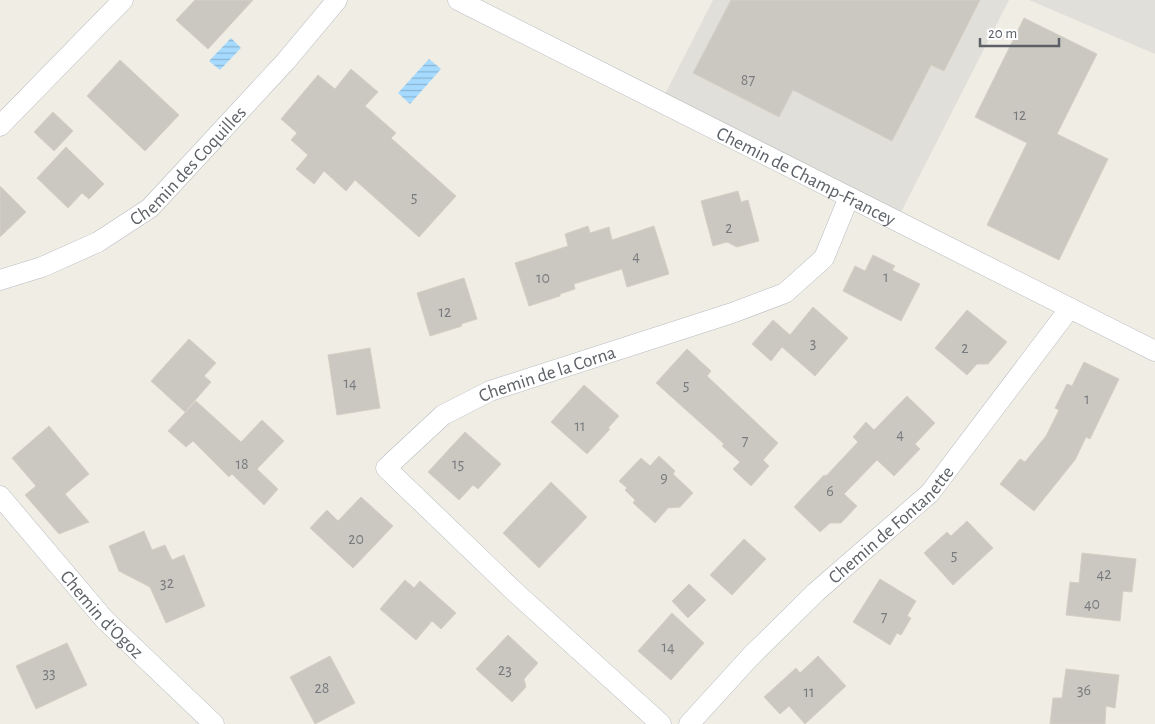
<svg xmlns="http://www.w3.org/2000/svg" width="1155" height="724" viewBox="0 0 1155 724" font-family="'Alegreya Sans',sans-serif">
<defs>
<pattern id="water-rules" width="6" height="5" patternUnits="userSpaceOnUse" patternTransform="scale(1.25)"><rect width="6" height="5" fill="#a6dbff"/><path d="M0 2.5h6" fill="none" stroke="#8ab5d2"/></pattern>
</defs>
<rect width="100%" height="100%" fill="#f0ede5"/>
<g fill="#e1dfd9">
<polygon points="713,0 1009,0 897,220 661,102"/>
<polygon points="1029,0 1155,0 1155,54"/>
</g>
<g fill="url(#water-rules)">
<polygon points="231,38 241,48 220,70 209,61"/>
<polygon points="429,59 441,69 410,104 398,93"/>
</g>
<g fill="#cbc8c2" stroke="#d5cfc3">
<polygon points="195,0 253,0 208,49 176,20"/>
<polygon points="731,0 980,0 944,71 931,65 892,141 793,90 779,117 693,73"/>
<polygon points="1024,18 1097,54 1057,134 1108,159 1059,260 987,225 1027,143 975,117"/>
<polygon points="120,60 179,115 145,151 87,96"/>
<polygon points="351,69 378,92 365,106 396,133 391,138 456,196 419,237 355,180 346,191 324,171 314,184 296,169 308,155 291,140 297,133 281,119 318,75 335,89"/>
<polygon points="53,112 73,131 54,151 34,132"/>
<polygon points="66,147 104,184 89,199 82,193 68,208 37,178"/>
<polygon points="0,186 26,212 0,237"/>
<polygon points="738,191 741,202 748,200 759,241 737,247 727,242 713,246 701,201"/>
<polygon points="588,226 590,233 609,227 612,240 654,226 669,274 627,287 622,269 574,284 575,289 560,294 560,296 529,306 515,263 568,246 565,234"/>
<polygon points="873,255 895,266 892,270 920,284 901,321 843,291 855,266 865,271"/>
<polygon points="464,278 477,319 461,324 462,326 430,336 417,293"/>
<polygon points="813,307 848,338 815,376 782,347 771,361 752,344 773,320 790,335"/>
<polygon points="967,310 1007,342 988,364 977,364 967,375 935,348"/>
<polygon points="189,339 216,363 204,376 211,382 185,412 151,381"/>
<polygon points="370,348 380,408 337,415 328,355"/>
<polygon points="687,349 711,371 707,376 778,443 763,460 769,466 751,486 733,469 740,462 722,446 724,444 656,383"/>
<polygon points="1084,362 1119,379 1090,439 1086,437 1075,460 1034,511 1000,484 1020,459 1025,462 1046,436 1059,410 1055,408 1067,384 1072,386"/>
<polygon points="584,385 619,416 608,428 610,429 587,454 551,422"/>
<polygon points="907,396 935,423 915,444 920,449 894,476 877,460 844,494 857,506 841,523 830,523 820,532 794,507 824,475 826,476 858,442 853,437 866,422 874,430"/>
<polygon points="196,401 241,442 262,420 284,441 257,469 278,489 264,505 232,474 229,477 193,441 186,447 168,431"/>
<polygon points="49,426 89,474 65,494 89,522 59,534 25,495 36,486 12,458"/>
<polygon points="465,432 501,464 478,489 473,485 459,500 428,472"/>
<polygon points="659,456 675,471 673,474 693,493 680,507 668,508 655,523 633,503 635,500 625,490 627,488 619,481 641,458 650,466"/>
<polygon points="551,482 587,517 539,568 503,533"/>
<polygon points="361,497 393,526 353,568 310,528 327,510 338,521"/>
<polygon points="967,521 993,548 953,585 924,553 947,532 951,536"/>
<polygon points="144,531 152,550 165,545 172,560 184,555 205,606 166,623 150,587 119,571 109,546"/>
<polygon points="744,539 766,559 732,595 710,575"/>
<polygon points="1082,553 1136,559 1132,592 1123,591 1120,621 1066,615 1070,582 1079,583"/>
<polygon points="880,579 916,601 907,616 911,618 901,635 897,633 890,645 853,622"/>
<polygon points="405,580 414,588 420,581 456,613 441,629 432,621 416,640 380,609"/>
<polygon points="689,584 706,600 688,618 672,601"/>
<polygon points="672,613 704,643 671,680 638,651"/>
<polygon points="508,635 538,663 524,679 526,687 512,702 476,669"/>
<polygon points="67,643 87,685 36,709 16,666"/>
<polygon points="330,656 355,703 315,724 290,677"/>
<polygon points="818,656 846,686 805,724 789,706 780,714 764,697 796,668 800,673"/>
<polygon points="1066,669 1119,675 1115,708 1106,706 1105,724 1050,724 1053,698 1062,698"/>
</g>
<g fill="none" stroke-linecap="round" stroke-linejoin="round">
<g stroke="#b7bbc0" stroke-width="21">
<g id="street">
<path id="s1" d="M458 0 1155 351"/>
<polyline points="0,126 123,0"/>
<path id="s2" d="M0 280 42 267 98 242 150 208 286 61 337 0"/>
<path id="s3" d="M0 496 104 619 214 724"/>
<path id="s4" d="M661 724 515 592 386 468 443 415 490 391 732 313 785 293 824 258 849 197"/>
<path id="s5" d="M689 724 751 656 816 592 930 493 1070 308"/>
</g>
</g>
<use href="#street" stroke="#fff" stroke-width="20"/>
</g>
<g text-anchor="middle" stroke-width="4.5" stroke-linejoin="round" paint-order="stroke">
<g font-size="16" fill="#787b7e">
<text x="748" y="85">87</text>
<text x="1020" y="120">12</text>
<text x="414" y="202">5</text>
<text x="729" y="233">2</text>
<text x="636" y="261">4</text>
<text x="886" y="282">1</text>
<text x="543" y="283">10</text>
<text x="445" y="317">12</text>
<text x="813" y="348">3</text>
<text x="965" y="353">2</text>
<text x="350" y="388">14</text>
<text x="686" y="390">5</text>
<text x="1087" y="404">1</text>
<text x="580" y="431">11</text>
<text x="900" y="439">4</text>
<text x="745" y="446">7</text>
<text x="242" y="469">18</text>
<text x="458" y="469">15</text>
<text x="664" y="483">9</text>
<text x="830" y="496">6</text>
<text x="356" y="544">20</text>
<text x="954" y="560">5</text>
<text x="1104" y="579">42</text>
<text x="167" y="588">32</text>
<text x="1092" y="609">40</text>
<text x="884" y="622">7</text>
<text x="668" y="652">14</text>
<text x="505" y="675">23</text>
<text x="49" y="678">33</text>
<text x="322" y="693">28</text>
<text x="1084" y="695">36</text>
<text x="809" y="697">11</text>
</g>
<g font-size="19" fill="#5c6167" stroke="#fff">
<text dy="7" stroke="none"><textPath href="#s2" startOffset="224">Chemin des Coquilles</textPath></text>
<text dy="7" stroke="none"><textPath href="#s1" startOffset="390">Chemin de Champ-Francey</textPath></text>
<text dy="7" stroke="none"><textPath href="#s4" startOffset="566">Chemin de la Corna</textPath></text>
<text dy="7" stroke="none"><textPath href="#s5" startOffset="284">Chemin de Fontanette</textPath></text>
<text dy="7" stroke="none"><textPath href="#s3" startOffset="156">Chemin d'Ogoz</textPath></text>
</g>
</g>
<path d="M980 38v8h79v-8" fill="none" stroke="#5c6167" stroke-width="2.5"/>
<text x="988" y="38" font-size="15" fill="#5c6167" stroke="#ffffff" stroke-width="4" paint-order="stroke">20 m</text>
</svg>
